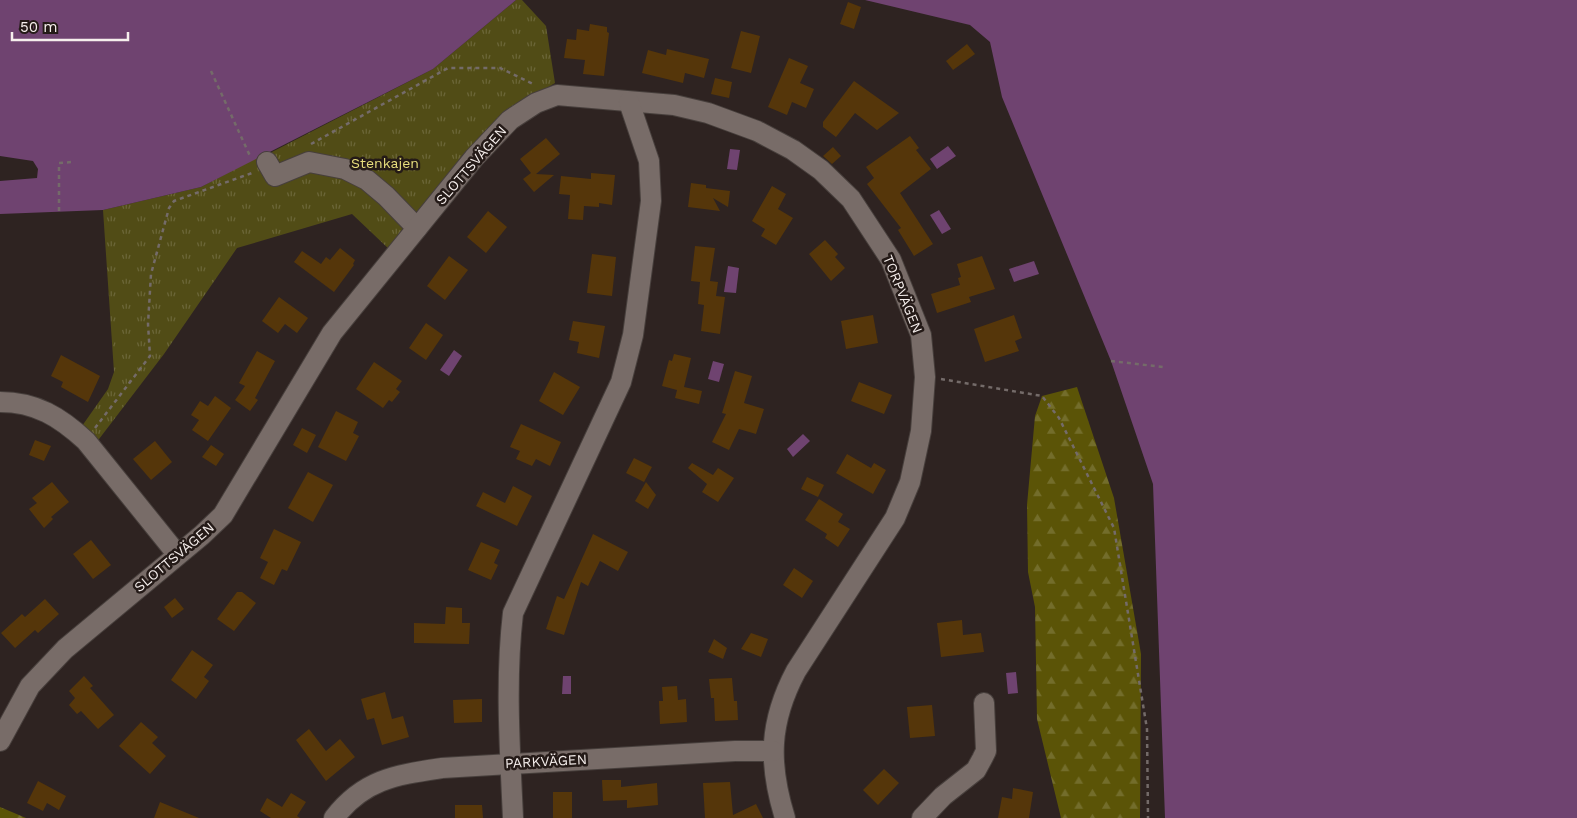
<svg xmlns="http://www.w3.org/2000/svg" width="1577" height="818" viewBox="0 0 1577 818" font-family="'Work Sans',sans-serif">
<defs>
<pattern id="forest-firs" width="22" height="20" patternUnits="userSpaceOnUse" patternTransform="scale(1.25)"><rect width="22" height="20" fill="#5b5407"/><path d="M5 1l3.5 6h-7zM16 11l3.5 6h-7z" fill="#736d2b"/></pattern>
<pattern id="park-tufts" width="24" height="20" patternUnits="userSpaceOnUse" patternTransform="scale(1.25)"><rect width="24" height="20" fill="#514c16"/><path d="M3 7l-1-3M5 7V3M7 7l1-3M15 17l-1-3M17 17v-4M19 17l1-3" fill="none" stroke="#6b6638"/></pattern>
</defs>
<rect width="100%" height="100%" fill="#2e2321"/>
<g fill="url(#forest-firs)">
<polygon points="1077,387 1114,498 1141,654 1140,818 1061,818 1037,719 1035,607 1028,572 1027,505 1035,416 1042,396"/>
<polygon points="0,807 26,818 0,818"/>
</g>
<polygon fill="url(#park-tufts)" points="516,0 522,0 546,26 555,83 524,102 391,251 352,214 237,248 164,354 96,443 82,426 108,389 114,372 103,210 201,187 252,160 270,153 433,69"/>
<g fill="#6f4370">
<polygon points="0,0 516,0 433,69 201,187 103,210 0,214 0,181 37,178 38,169 33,161 0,156"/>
<polygon points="865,0 1577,0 1577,818 1165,818 1153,484 1111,361 1002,97 990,42 970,25"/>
<polygon points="948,146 956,156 937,169 930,159"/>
<polygon points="730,149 740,150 737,170 727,169"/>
<polygon points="939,210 951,229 942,234 930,215"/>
<polygon points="1034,261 1039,274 1014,282 1009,269"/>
<polygon points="728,266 739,268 736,293 724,292"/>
<polygon points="454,350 462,356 449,376 440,370"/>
<polygon points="713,361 724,364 719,382 708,379"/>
<polygon points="803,434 810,441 793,457 787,449"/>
<polygon points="1016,672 1018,693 1008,694 1006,673"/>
<polygon points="563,676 571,676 571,694 562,694"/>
</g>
<g fill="#55360a">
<polygon points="848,2 861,7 854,29 840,24"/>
<polygon points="590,24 607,27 607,32 609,33 604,76 583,74 585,60 564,58 567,39 576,40 577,29 589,31"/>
<polygon points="741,31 760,36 751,73 731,68"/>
<polygon points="967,44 975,54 953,70 946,61"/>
<polygon points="667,49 709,59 704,78 685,73 683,83 642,73 648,50 666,55"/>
<polygon points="789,58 808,66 800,83 814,89 806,108 792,102 787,115 768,107"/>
<polygon points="715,78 732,82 729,98 711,94"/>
<polygon points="854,81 899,113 877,130 855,113 836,137 823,127 823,122"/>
<polygon points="910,136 919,148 916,150 931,169 900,193 933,244 914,256 898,230 901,228 867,184 874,178 866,167"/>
<polygon points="546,138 560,154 536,174 554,175 534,192 523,179 531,173 520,159"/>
<polygon points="833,147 841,156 832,164 823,156"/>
<polygon points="591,173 615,175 612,205 599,203 599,207 584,206 583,220 568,219 570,195 559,194 561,176 591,179"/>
<polygon points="691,183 706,185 706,188 730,191 728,207 713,198 720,211 688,207"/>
<polygon points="772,186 786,194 778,209 793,218 776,245 761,236 765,229 752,221"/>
<polygon points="488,211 507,227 486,253 467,237"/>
<polygon points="825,240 838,254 835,257 845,268 831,281 809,254"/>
<polygon points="695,246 715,248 710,281 718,282 716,296 725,297 720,334 701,331 704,305 698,304 700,282 691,281"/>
<polygon points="340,248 355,260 353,264 354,265 334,292 294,262 302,251 321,264 326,257 330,260"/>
<polygon points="592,254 616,257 612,296 587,293"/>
<polygon points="449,256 468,270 445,300 427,286"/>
<polygon points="982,256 995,289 969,297 971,302 937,313 931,294 960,285 958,278 961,277 957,264"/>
<polygon points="279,297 308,318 297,333 285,324 278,333 262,321"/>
<polygon points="873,315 878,343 846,349 841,321"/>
<polygon points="1014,315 1022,338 1015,341 1019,351 985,362 974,329"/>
<polygon points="573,321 605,326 599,358 577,353 579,342 569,340"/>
<polygon points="426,323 443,335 426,360 409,348"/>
<polygon points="257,351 275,361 255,398 258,400 250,411 235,400 245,386 239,383"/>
<polygon points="674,354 691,358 684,387 702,391 699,404 675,398 677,390 662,386 669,360 672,361"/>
<polygon points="61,355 100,376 88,402 61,387 63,382 51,376"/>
<polygon points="374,362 402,381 396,389 400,392 392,402 389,400 383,408 356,389"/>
<polygon points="735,371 752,376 744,403 764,409 756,434 739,429 729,450 712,442 726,414 722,413"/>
<polygon points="554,372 580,387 563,415 539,401"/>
<polygon points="859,382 892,395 884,414 851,401"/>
<polygon points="215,396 231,408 208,441 192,430 199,420 191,415 200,401 208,406"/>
<polygon points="336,411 358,422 353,433 359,436 346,461 318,447"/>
<polygon points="521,424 561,442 550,466 536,459 532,466 516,459 520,451 510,447"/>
<polygon points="302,428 316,435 307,453 293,445"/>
<polygon points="35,440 51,446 44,461 29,455"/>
<polygon points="155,441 172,462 151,480 133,459"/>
<polygon points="211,445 224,454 216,466 202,457"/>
<polygon points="847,454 871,468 874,463 886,470 873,494 836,473"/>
<polygon points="634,458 652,467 644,482 626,473"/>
<polygon points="692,463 713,475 718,468 734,478 718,502 702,492 707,484 688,468"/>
<polygon points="308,472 333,485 313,522 288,508"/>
<polygon points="807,477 824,485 818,497 801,489"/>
<polygon points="52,482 69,502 51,517 53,519 44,528 29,509 37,503 32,498"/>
<polygon points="646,482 656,495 648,509 635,501"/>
<polygon points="513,486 532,496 517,526 476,506 483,492 505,503"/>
<polygon points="819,499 843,514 838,522 850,529 838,547 825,538 827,534 805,520"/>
<polygon points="274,529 301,542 287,571 282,569 274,585 260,578 268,562 260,558"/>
<polygon points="593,534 628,552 618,571 600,561 588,586 581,582 564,635 546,629 557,596 564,599"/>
<polygon points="91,540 111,565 93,579 73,554"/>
<polygon points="481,542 500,550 494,563 498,565 491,580 468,570"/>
<polygon points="794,568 813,581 802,598 783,585"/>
<polygon points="237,592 242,592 256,603 234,631 217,619"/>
<polygon points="175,598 184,609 172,618 164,607"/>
<polygon points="45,599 59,614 38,633 35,630 15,648 1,633 22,614 25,617"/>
<polygon points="446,607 462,608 462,623 470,623 469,644 414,643 414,623 445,624"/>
<polygon points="962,620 963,635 981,633 984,652 941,657 937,623"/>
<polygon points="751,633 768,639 761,657 741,649"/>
<polygon points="714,639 727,648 723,659 708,652"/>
<polygon points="192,650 213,665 204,677 209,681 196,699 171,680"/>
<polygon points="84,676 93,686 90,688 114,715 98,729 81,711 77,714 69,705 75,698 69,691"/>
<polygon points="732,678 734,701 737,701 738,720 715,721 714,698 711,698 709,679"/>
<polygon points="677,686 678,700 686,699 687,722 660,724 659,701 663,701 662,687"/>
<polygon points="385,692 392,719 403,716 409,737 382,745 374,718 367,720 361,699"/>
<polygon points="482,699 482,722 454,723 453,700"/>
<polygon points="932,705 935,736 910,738 907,707"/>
<polygon points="141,722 158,737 152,743 166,756 150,774 119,746"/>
<polygon points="309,729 326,751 340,739 355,757 326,781 296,740"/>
<polygon points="884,769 899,783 878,805 863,790"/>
<polygon points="602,780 621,780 621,787 657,783 658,805 627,808 627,800 603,801"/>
<polygon points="38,781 66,796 59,810 47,803 43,811 27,803"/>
<polygon points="730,782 733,815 756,804 763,818 705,818 703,783"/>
<polygon points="1013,788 1033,792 1029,818 998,818 1002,797 1012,799"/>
<rect x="553" y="792" width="19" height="26"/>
<polygon points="291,793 306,802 297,816 300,818 271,818 260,811 267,798 282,807"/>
<polygon points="160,802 199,818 154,818"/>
<polygon points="455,805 482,805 483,818 455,818"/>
</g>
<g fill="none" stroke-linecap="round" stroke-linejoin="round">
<g stroke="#473f3c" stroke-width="22">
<g id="minor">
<polyline points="267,162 275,176 309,162 345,169 367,180 386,196 417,228"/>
<path d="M0 402C36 402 60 417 86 441L177 554"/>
<path d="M0 741 30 686 65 649 202 535 223 515 332 333 474 158 510 120 536 103 557 95 674 105 708 113 757 131 793 150 821 170 851 199 891 260 921 335 925 377 921 431 910 482 895 518 796 671C769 722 768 763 785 818"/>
<path d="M334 818C364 779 396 775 442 768L735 751H773"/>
<path d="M513 818C510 751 505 681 513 613L621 382 633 335 651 201 649 161 629 102"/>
<polyline points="922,818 943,796 976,770 982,759 986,751 984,703"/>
</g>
</g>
<g stroke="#746b69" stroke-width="2.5" stroke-dasharray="4 4" stroke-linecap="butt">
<polyline points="211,71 250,156"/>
<polyline points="311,144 448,68 500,68 535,85"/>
<polyline points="59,211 59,163 72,162"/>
<polyline points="1111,361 1163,367"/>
<polyline points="941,379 1042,396 1059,418 1114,528 1147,729 1148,818"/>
<polyline points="95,428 150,356 148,324 151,274 169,208 174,201 252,173"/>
</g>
<use href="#minor" stroke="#786c68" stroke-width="20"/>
</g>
<g text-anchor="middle" stroke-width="5" stroke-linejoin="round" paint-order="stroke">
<g font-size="14" fill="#e8de7d" stroke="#241a17">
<text x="385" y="168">Stenkajen</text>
</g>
<g font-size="14" fill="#f6efed" stroke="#241a17">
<text transform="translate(471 165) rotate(-49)" y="5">SLOTTSVÄGEN</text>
<text transform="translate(903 294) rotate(68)" y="5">TORPVÄGEN</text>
<text transform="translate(174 557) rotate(-40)" y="5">SLOTTSVÄGEN</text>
<text transform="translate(546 761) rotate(-3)" y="5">PARKVÄGEN</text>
</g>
</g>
<path d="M12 32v8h116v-8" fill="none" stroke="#f6efed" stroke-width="2.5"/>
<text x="20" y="32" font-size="15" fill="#f6efed" stroke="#241a17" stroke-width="4" paint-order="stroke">50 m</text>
</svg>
